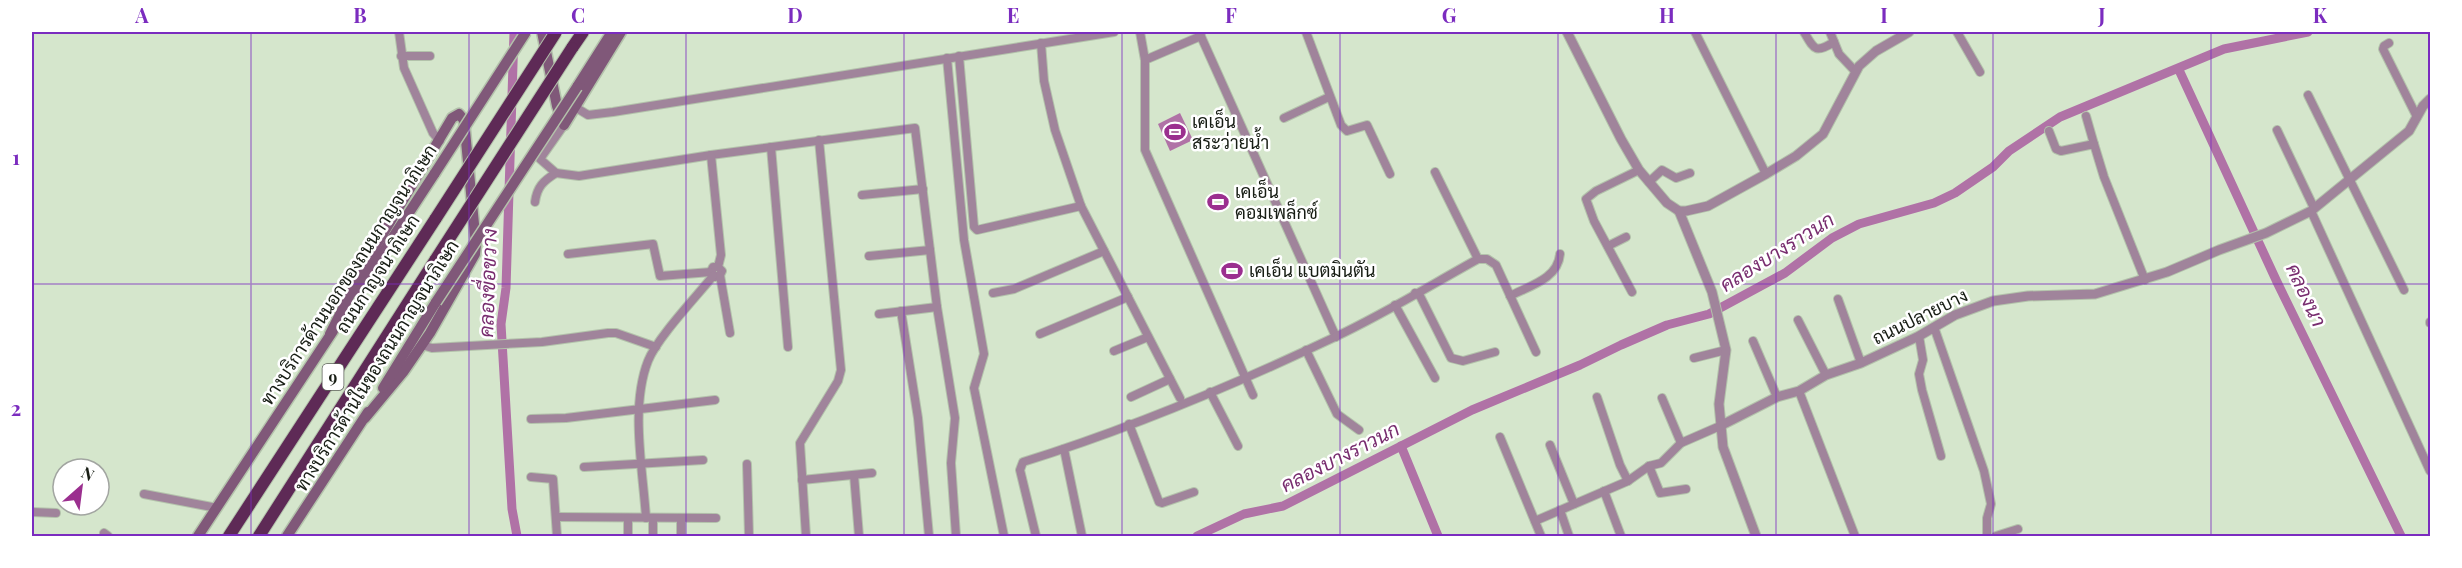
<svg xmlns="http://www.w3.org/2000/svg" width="2462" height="568" font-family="'Playfair Display',Sarabun,serif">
<rect width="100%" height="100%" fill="#d5e6cc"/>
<!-- water -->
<path fill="#b072a6" d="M1180,113L1193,140L1170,151L1158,124Z"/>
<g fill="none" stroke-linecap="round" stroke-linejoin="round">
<!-- canal -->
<g stroke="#b072a6" stroke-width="9">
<path d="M514,32L506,288L501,324L512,509L517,536"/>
<path d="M2179,70L2277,282L2401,536"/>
<path d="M1401,446L1438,536"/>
<path d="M1197,536L1244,514L1283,506L1472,410L1580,365L1621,345L1667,325L1709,314L1785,273L1832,238L1859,224L1934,203L1955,193L1993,167L2009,151L2060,117L2224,49L2308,32"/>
</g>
<defs>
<g id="minor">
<path d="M399,32L404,68L433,133L440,141"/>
<path d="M1140,32L1145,60V150L1253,395"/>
<path d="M1199,32L1336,337"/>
<path d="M1306,32L1341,125L1347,131L1367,125L1390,174"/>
<path d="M1695,32L1766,174"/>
<path d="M1804,32C1814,49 1815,54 1834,42"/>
<path d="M1830,32L1839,54L1855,71"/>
<path d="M1957,32L1980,72"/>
<path d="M1041,43L1044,81L1055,130L1081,206L1180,398"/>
<path d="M2389,43L2384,46L2383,49L2417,117"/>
<path d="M401,56H430"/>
<path d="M959,56L974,227L977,230L1081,206"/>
<path d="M947,58L964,240L984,354L974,388L1004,536"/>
<path d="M1145,60L1201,36"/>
<path d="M2308,95L2404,290"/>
<path d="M575,107L588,115L613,112L1114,32"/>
<path d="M2086,116L2094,144"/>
<path d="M1284,118L1329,97"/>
<path d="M564,125L540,159L556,173L579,176L711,155L915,128L937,307L955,418L951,463L956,536"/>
<path d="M2277,130L2314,208"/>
<path d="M2049,131L2056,149L2061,151L2094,144L2104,177L2145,280"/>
<path d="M771,147L788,347"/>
<path d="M711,155L721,255L718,267L722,271L720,275L715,277L711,271L713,267H718"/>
<path d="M1435,172L1478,259"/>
<path d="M1649,182L1662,170L1676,178L1690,173"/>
<path d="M862,195L923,189"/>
<path d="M535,202C537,187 543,181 556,173"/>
<path d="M2311,211L2430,471"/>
<path d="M1608,246L1626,237"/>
<path d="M568,254L653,244L660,276L711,272"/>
<path d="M869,256L930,250"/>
<path d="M720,275L730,333"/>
<path d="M1632,292L1594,221L1586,199L1596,191L1639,170"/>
<path d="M993,293L1014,289L1104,251"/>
<path d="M1415,293L1420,296L1451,358L1463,361L1495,352"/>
<path d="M1510,296C1529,286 1558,279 1560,254"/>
<path d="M1838,299L1861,363"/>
<path d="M1395,305L1435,378"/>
<path d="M901,311L918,418L929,536"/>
<path d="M879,314L937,307"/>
<path d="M1798,320L1826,375"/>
<path d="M2430,322V323"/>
<path d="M1934,327L1984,471L1991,504L1987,518V536"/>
<path d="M1040,334L1128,297"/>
<path d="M1919,336L1923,360L1919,374L1922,390L1941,456"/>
<path d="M1753,341L1777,397"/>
<path d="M422,345L432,348L542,342L608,333H616L656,347"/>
<path d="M1306,350L1337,414L1359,430"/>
<path d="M1114,351L1148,337"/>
<path d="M1694,358L1726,350"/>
<path d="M1799,391L1855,536"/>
<path d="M1210,392L1238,446"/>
<path d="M1131,397L1170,379"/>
<path d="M1597,397L1620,465L1628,481"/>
<path d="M1662,398L1681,443"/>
<path d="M531,419L566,418L715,400"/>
<path d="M1129,424L1159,502L1162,503L1194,492"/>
<path d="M1500,437L1541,536"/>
<path d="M1550,445L1574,504"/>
<path d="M1064,449L1082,536"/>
<path d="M747,464L749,536"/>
<path d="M1649,466L1660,493L1686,489"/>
<path d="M584,467L703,460"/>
<path d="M854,475L859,536"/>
<path d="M531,477L553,479L557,536"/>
<path d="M802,480L872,473"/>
<path d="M1604,491L1621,536"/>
<path d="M144,494L217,508"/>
<path d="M1560,510L1569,536"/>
<path d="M32,512L56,513"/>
<path d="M556,517L716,518"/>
<path d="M628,518V536"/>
<path d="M646,518C643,470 630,407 648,361C657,338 696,297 713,276"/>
<path d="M653,518V536"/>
<path d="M681,518V536"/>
<path d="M1535,521L1628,481L1649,466L1661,463L1681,443L1720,426"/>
<path d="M104,533L108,536"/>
<path d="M806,536L800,443L838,381L841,370L819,140"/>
<path d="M1036,536L1020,470L1023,462C1129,429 1234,385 1335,337C1384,314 1431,285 1478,259H1487L1496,265L1536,352"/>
<path d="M1996,536L2018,529"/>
</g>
<g id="tertiary">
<path d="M1567,32L1621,139L1639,170L1667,203L1679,211H1686L1708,206L1766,174L1796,156L1823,134L1859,66L1876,51L1909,32"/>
<path d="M1679,211L1712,292L1726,350L1719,404L1723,447L1756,536"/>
<path d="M1720,426L1777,397L1799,391L1826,375L1861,363L1919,336L1955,315L1993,301L2028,296L2095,294L2167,272L2219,250L2266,233L2311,211L2409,131L2423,106L2430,99"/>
</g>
<g id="secondary">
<path d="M542,32L557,106L564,125L621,32"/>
<path d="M577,87L612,32"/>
<path d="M357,292L435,173"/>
<path d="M330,334L368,259L452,118L459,114L464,120L476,245L475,254L430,333L404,371L365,418"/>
<path d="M383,388L436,302"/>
<path d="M198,536L333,331"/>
<path d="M287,536L368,412"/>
</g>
<g id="trunk">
<path d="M572,48L583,32"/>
<path d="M229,536L436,218"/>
<path d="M259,536L436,259"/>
</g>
</defs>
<!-- minor casing -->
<use href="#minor" stroke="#b3c2ab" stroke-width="10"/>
<!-- tertiary casing -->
<use href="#tertiary" stroke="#b3c2ab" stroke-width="11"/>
<!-- secondary casing -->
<use href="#secondary" stroke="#b3c2ab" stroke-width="13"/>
<!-- trunk casing -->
<use href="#trunk" stroke="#b3c2ab" stroke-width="14"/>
<!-- minor -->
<use href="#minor" stroke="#a0849b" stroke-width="8"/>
<!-- tertiary -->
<use href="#tertiary" stroke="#a0849b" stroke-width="9"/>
<!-- secondary -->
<use href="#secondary" stroke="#805879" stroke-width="10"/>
<!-- trunk -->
<use href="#trunk" stroke="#5e2a56" stroke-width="12"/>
<defs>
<g id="secondary-bridge">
<path d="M435,173L526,32"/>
<path d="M436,302L577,87"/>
</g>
<g id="trunk-bridge">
<path d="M436,218L556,32"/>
<path d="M436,259L572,48"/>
</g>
</defs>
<!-- secondary-bridge casing -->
<use href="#secondary-bridge" stroke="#b3c2ab" stroke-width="13" stroke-linecap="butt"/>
<!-- trunk-bridge casing -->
<use href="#trunk-bridge" stroke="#b3c2ab" stroke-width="14" stroke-linecap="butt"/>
<!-- secondary-bridge -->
<use href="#secondary-bridge" stroke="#805879" stroke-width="10"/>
<!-- trunk-bridge -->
<use href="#trunk-bridge" stroke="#5e2a56" stroke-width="12"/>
</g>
<!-- grid -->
<path fill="none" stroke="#7b2cbf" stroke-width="1.5" stroke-opacity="0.55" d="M251,32V536M469,32V536M686,32V536M904,32V536M1122,32V536M1340,32V536M1558,32V536M1776,32V536M1993,32V536M2211,32V536M32,284H2430"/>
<!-- icons -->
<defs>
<symbol id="stadium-bare" viewBox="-9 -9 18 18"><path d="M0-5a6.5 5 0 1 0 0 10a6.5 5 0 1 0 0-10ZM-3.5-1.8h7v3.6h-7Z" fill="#9b2f8f" stroke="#fff" stroke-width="2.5" paint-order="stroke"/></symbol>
</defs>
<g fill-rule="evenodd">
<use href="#stadium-bare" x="1160" y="117" width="30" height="30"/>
<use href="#stadium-bare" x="1203" y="187" width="30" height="30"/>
<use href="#stadium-bare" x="1217" y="256" width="30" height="30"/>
</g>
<g text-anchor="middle" stroke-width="5" stroke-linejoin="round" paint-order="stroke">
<!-- shield labels -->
<rect fill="#fff" stroke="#5d615a" stroke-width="1.5" x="322.5" y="364" width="21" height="26" rx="4.5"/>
<g font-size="16" font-weight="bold" fill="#171d14">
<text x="333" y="383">9</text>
</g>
<!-- poi labels -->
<g font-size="18" fill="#171d14" stroke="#fff" text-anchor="start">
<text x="1192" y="128">เคเอ็น<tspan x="1192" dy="21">สระว่ายน้ำ</tspan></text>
<text x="1235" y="198">เคเอ็น<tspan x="1235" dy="21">คอมเพล็กซ์</tspan></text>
<text x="1249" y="277">เคเอ็น แบตมินตัน</text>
</g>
<!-- street labels -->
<g font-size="18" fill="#171d14" stroke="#fff">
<text transform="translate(378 274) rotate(-57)" y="6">ถนนกาญจนาภิเษก</text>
<text transform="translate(349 275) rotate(-57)" y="6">ทางบริการด้านนอกของถนนกาญจนาภิเษก</text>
<text transform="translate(1920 317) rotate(-26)" y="6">ถนนปลายบาง</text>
<text transform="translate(377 366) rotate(-58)" y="6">ทางบริการด้านในของถนนกาญจนาภิเษก</text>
</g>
<!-- water labels -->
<g font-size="20" font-style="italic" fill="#782d6f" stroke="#fff">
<text transform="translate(1777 252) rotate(-32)" y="7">คลองบางราวนก</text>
<text transform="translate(488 283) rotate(-88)" y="7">คลองขื่อขวาง</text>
<text transform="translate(2306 295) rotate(65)" y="7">คลองนา</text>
<text transform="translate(1340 457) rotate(-27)" y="7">คลองบางราวนก</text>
</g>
</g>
<!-- border -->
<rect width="2462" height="568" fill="none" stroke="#ffffff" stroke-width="66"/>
<!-- north arrow -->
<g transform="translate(81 487) rotate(28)"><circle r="28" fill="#ffffff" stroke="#a2a5a1" stroke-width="1.5"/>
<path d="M0-4.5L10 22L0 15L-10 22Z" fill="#9b2f8f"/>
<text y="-9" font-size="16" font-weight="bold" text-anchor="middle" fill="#171d14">N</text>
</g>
<rect x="33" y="33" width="2396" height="502" fill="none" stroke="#7b2cbf" stroke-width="2"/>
<g font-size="20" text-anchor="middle" font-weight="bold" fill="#7b2cbf">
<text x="142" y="23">A</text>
<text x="360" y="23">B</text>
<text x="578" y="23">C</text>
<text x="795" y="23">D</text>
<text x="1013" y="23">E</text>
<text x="1231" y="23">F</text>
<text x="1449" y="23">G</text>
<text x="1667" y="23">H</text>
<text x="1884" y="23">I</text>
<text x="2102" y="23">J</text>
<text x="2320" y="23">K</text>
<text x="16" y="165">1</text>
<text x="16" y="416">2</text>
</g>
</svg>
